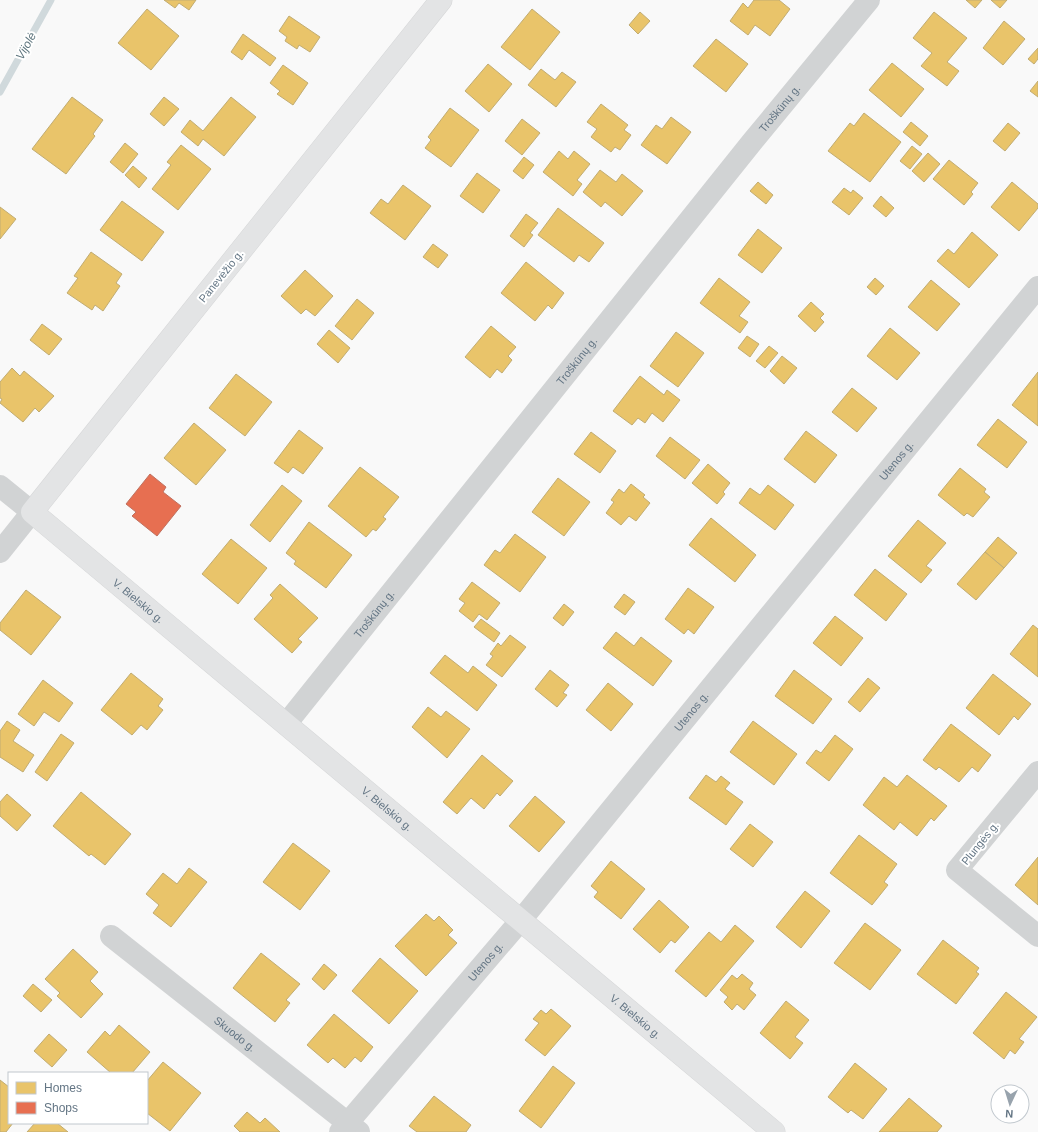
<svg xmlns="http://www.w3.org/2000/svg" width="1038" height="1132" font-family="Arial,sans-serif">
<rect width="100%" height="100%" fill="#f9f9f9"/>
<!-- homes -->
<g fill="#e9c46a" stroke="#c1ac72">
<path d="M164,0H196L189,10L179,3L175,8Z"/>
<path d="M754,0H779L790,9L770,36L755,25L748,35L730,21L743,3L748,8Z"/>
<path d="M966,0H982L975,8Z"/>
<path d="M991,0H1007L1000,8Z"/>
<path d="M147,9L179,36L151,70L118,43Z"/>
<path d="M532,9L560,32L530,70L501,47Z"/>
<path d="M640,12L650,21L638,34L629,25Z"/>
<path d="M934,12L967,38L947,62L959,71L947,86L921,66L932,53L913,38Z"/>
<path d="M289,16L320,37L310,52L299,45L297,49L285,41L287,37L279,31Z"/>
<path d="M1004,21L1025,39L1003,65L983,48Z"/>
<path d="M243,34L276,58L270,66L249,50L242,60L231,52Z"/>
<path d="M716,39L748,64L726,92L693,66Z"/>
<path d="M1038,48V59L1034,64L1028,59Z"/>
<path d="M892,63L924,89L901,117L869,90Z"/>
<path d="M488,64L512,84L489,112L465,91Z"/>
<path d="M283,65L308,83L293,105L277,94L280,91L270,83Z"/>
<path d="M541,69L555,80L562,72L576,82L556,107L528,85Z"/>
<path d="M1038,81V97L1030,91Z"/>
<path d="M72,97L103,120L93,134L95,136L66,174L32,149Z"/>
<path d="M164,97L179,109L164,126L150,114Z"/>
<path d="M231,97L256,117L224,156L203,139L198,146L181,132L190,120L203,131Z"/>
<path d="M601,104L628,125L624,130L631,135L620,150L615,147L611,152L591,137L597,129L587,122Z"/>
<path d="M450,108L479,130L451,167L425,148L431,140L428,137Z"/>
<path d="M864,113L901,142L870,182L828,151L850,123L854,126Z"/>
<path d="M671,117L691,132L667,164L641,145L656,125L662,129Z"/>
<path d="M522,119L540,133L522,155L505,141Z"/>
<path d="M911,122L928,136L920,146L903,132Z"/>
<path d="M1008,123L1020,133L1005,151L993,141Z"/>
<path d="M125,143L138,154L123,173L110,162Z"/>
<path d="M181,145L211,169L178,210L152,189L171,165L167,162Z"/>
<path d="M912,146L922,154L910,169L900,161Z"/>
<path d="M559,151L568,159L574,151L590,164L577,180L582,184L573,196L543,172Z"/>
<path d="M928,153L940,164L924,182L912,171Z"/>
<path d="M524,157L534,165L523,179L513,171Z"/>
<path d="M949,160L978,183L971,192L973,194L964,205L933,179Z"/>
<path d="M133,166L147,178L139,188L125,175Z"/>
<path d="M600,170L616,182L622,174L643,191L622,216L605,202L601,207L583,192Z"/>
<path d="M477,173L500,190L483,213L460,196Z"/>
<path d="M758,182L773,195L766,204L750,191Z"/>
<path d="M1012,182L1038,204V208L1019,231L991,207Z"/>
<path d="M403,185L431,206L405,240L370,213L381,199L388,204Z"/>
<path d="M844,188L851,193L853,190L863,198L849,215L832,202Z"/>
<path d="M881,196L894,208L886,217L873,206Z"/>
<path d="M122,201L164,232L142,261L100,230Z"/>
<path d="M0,207L16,219L0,239Z"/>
<path d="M558,208L604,243L589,262L579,255L574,262L538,235Z"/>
<path d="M526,214L538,223L530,233L533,235L524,247L510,236Z"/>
<path d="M758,229L782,248L762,273L738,255Z"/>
<path d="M972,232L998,255L969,288L937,261L948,249L954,254Z"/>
<path d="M433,244L448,255L438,268L423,257Z"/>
<path d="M91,252L122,274L116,283L120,286L103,311L95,305L92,310L67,293L78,278L74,276Z"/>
<path d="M526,262L564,293L552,309L548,305L535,321L501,293Z"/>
<path d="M305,270L333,296L315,316L306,309L301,314L281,296Z"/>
<path d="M719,278L750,302L739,316L748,322L740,333L700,303Z"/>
<path d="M875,278L884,286L876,295L867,287Z"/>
<path d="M931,280L960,304L937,331L908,307Z"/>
<path d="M357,299L374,313L352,340L335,326Z"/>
<path d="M811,302L824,314L820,318L824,322L815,332L798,316Z"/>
<path d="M42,324L62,339L49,355L30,340Z"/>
<path d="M491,326L516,347L508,356L512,360L502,373L497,369L490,378L465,357Z"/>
<path d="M890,328L920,353L897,380L867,356Z"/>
<path d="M329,330L350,348L338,363L317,344Z"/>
<path d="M676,332L704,353L678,387L650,366Z"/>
<path d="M747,336L759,344L750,357L738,348Z"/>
<path d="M769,346L778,353L765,368L756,361Z"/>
<path d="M782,356L797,368L784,384L770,371Z"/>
<path d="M12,368L20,376L24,371L54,396L39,412L35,408L23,422L0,403L2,399L0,398V382Z"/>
<path d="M1038,372V426L1012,405Z"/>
<path d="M236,374L272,402L245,436L209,408Z"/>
<path d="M640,376L664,395L667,390L680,400L663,422L652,413L645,423L638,418L632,425L613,411Z"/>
<path d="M852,388L877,408L857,432L832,412Z"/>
<path d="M998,419L1027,442L1007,468L977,445Z"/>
<path d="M194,423L226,450L196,485L164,458Z"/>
<path d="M299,430L323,448L303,474L293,467L288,473L274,463Z"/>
<path d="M806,431L837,455L815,483L784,459Z"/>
<path d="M591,432L616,451L600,473L574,454Z"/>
<path d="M670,437L700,460L685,479L656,456Z"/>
<path d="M708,464L730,483L723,492L725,494L717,504L692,483Z"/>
<path d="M360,467L399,497L383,517L386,519L376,531L373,529L366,537L328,506Z"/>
<path d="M960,468L986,489L984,492L990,497L973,517L967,513L964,516L938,495Z"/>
<path d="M558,478L590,502L564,536L532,512Z"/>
<path d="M631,484L645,495L643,497L650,503L636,521L629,516L621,525L606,513L614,502L611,500L619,489L624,493Z"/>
<path d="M282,485L302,501L270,542L250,525Z"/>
<path d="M768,485L794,505L775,530L739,503L750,488L760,495Z"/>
<path d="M711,518L756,555L735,582L689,545Z"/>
<path d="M918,520L946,543L926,566L932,570L921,583L888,556Z"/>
<path d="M309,522L352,555L326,588L294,564L296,561L286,553Z"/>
<path d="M515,534L546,557L520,592L484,565L495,550L500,553Z"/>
<path d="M998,537L1017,553L1004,568L985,552Z"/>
<path d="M231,539L267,568L238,604L202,574Z"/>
<path d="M985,552L1004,568L976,600L957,584Z"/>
<path d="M875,569L907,594L886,621L854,595Z"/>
<path d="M472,582L500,603L487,620L479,614L473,622L459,611L465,603L459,599Z"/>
<path d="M280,584L318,618L298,639L302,642L292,653L254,619L273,598L270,595Z"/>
<path d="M688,588L714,607L694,634L688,629L684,634L665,619Z"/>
<path d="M26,590L61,617L31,655L0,630V623Z"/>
<path d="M624,594L635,602L625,615L614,607Z"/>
<path d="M564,604L574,612L563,626L553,618Z"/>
<path d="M835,616L863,638L841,666L813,643Z"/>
<path d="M481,619L500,633L494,642L474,627Z"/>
<path d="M1033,625L1038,629V677L1010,654Z"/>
<path d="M616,632L634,646L641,637L672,661L653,686L603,648Z"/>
<path d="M510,635L526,647L502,677L486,665L493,656L490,654L498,643L501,646Z"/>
<path d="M445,655L468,673L473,666L497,685L477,711L430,673Z"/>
<path d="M550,670L569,685L563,693L567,695L557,707L535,689Z"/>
<path d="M794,670L832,699L813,724L775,696Z"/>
<path d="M131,673L163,699L158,706L163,710L147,730L141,725L132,735L101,710Z"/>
<path d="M993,674L1031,704L1018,720L1014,716L999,735L966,708Z"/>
<path d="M868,678L880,688L860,712L848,702Z"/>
<path d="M43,680L73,703L59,722L44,712L34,726L18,714Z"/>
<path d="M608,683L633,704L611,731L586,710Z"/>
<path d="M428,707L441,717L446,711L470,729L447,758L412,727Z"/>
<path d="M7,721L20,730L13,741L34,755L23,772L0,757V731Z"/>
<path d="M753,721L797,754L774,785L730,752Z"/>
<path d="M951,724L991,755L978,772L972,767L959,782L939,767L936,770L923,760Z"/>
<path d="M61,734L74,743L47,781L35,772Z"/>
<path d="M835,735L853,749L829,781L806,763L816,750L821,753Z"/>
<path d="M482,755L513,781L500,796L497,793L484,809L471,798L457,814L443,802Z"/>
<path d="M706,775L716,782L721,776L730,783L725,789L743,802L726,825L689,798Z"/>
<path d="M907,775L947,806L934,821L931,818L917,836L900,822L894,830L863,805L884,777L897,787Z"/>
<path d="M81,792L131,834L105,865L91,854L89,856L53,826Z"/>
<path d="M7,794L31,815L17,831L0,816V802Z"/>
<path d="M535,796L565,822L539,852L509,826Z"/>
<path d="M750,824L773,842L753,867L730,849Z"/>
<path d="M859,835L897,864L884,882L888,885L872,905L830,873Z"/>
<path d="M293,843L330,871L300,910L263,882Z"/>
<path d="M1038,857V905L1015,885Z"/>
<path d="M611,861L645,889L621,919L594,897L598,892L591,886Z"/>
<path d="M189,868L207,882L171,927L153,913L159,905L146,894L163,873L177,884Z"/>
<path d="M805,891L830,911L801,948L776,927Z"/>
<path d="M659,900L689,927L675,943L671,940L660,953L633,929Z"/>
<path d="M426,914L434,921L439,916L453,930L448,935L457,943L426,976L395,946Z"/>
<path d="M865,923L901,950L870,990L834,963Z"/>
<path d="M735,925L754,941L706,997L675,971L709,932L721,942Z"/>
<path d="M943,940L979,968L976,972L979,974L956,1004L917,974Z"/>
<path d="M73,949L98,972L90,981L103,994L81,1018L57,996L60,993L45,979Z"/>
<path d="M261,953L300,984L286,1000L290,1003L275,1022L233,988Z"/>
<path d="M380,958L418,991L389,1024L352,991Z"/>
<path d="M324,964L337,975L324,990L312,979Z"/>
<path d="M742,974L753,983L749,989L756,995L744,1010L737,1004L732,1010L724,1002L728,997L720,990L732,975L737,979Z"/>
<path d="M33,984L52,1000L41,1012L23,996Z"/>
<path d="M1006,992L1037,1017L1019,1039L1024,1042L1015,1054L1010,1050L1004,1059L973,1033Z"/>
<path d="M786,1001L809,1020L795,1037L803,1043L790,1059L760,1033Z"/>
<path d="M551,1009L571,1026L545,1056L525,1040L539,1023L533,1019L541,1010L546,1014Z"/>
<path d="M334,1014L373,1047L361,1062L355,1057L345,1068L333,1058L328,1063L307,1045Z"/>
<path d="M119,1025L150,1052L132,1073H111L87,1052L105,1031L110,1036Z"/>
<path d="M49,1034L67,1050L52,1067L34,1051Z"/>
<path d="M163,1062L201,1093L170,1131L147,1113V1081Z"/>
<path d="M855,1063L887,1089L863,1119L851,1110L848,1113L828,1097Z"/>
<path d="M553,1066L575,1083L541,1128L519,1111Z"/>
<path d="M0,1080L9,1087V1123H13L6,1132H0Z"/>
<path d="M434,1096L471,1125L466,1132H417L409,1126Z"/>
<path d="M909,1098L942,1126L937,1132H879Z"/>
<path d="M247,1112L260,1123L265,1118L280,1132H240L234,1126Z"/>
<path d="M35,1123H57L68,1132H27Z"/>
</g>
<!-- shops -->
<path fill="#e76f51" stroke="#bf7160" d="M150,474L166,487L163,492L181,506L157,536L132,516L136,512L126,504Z"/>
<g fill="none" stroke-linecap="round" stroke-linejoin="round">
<!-- stream -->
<path stroke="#d0d9dc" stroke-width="7" d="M0,92L51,0"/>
<defs>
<g id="secondary">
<path id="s4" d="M441,0L32,512L774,1132"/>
</g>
</defs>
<!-- secondary casing -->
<use href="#secondary" stroke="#d6d7d8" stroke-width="23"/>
<!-- street -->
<g stroke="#d1d3d4" stroke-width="22">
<path d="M0,486L32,512L0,552"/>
<path id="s1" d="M286,724L752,142L869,0"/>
<path d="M1038,772L957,870L1038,936"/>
<path id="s2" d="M111,936L359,1132"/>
<path id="s3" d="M340,1132L521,920L1038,287"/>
</g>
<!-- secondary -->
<use href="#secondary" stroke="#e3e4e5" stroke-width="22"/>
</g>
<g text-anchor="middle" stroke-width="4" stroke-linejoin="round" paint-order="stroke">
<!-- street labels -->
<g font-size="11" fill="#637584" stroke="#fff">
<text dy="4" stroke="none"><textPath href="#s1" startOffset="789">Troškūnų g.</textPath></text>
<text transform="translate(221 276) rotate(-51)" y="4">Panevėžio g.</text>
<text dy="4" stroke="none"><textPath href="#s1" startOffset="465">Troškūnų g.</textPath></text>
<text dy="4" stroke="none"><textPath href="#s3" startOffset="872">Utenos g.</textPath></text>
<text dy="4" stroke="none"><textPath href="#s4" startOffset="794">V. Bielskio g.</textPath></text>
<text dy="4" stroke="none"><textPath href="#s1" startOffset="141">Troškūnų g.</textPath></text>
<text dy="4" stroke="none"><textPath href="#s3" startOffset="548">Utenos g.</textPath></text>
<text dy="4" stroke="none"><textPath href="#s4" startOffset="1118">V. Bielskio g.</textPath></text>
<text transform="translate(980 843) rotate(-51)" y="4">Plungės g.</text>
<text dy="4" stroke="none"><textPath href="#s3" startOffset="224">Utenos g.</textPath></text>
<text dy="4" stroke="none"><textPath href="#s4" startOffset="1442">V. Bielskio g.</textPath></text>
<text dy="4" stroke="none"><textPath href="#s2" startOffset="158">Skuodo g.</textPath></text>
</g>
<!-- water labels -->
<g font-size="12" font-style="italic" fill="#5e757e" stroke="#fff">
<text transform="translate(26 46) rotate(-61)" y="4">Vijolė</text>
</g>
</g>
<!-- legend -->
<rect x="8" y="1072" width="140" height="52" fill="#ffffff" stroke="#c1c8ce"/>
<rect x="16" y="1082" width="20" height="12" fill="#e9c46a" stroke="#c1c8ce"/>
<text x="44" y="1092" font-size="12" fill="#637584">Homes</text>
<rect x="16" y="1102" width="20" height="12" fill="#e76f51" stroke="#c1c8ce"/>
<text x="44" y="1112" font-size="12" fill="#637584">Shops</text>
<!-- north arrow -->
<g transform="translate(1010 1104) rotate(184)"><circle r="19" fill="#ffffff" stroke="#c1c8ce"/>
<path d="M0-3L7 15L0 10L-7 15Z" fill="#98a3ad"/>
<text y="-6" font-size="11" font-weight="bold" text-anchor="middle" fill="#637584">N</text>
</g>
</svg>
